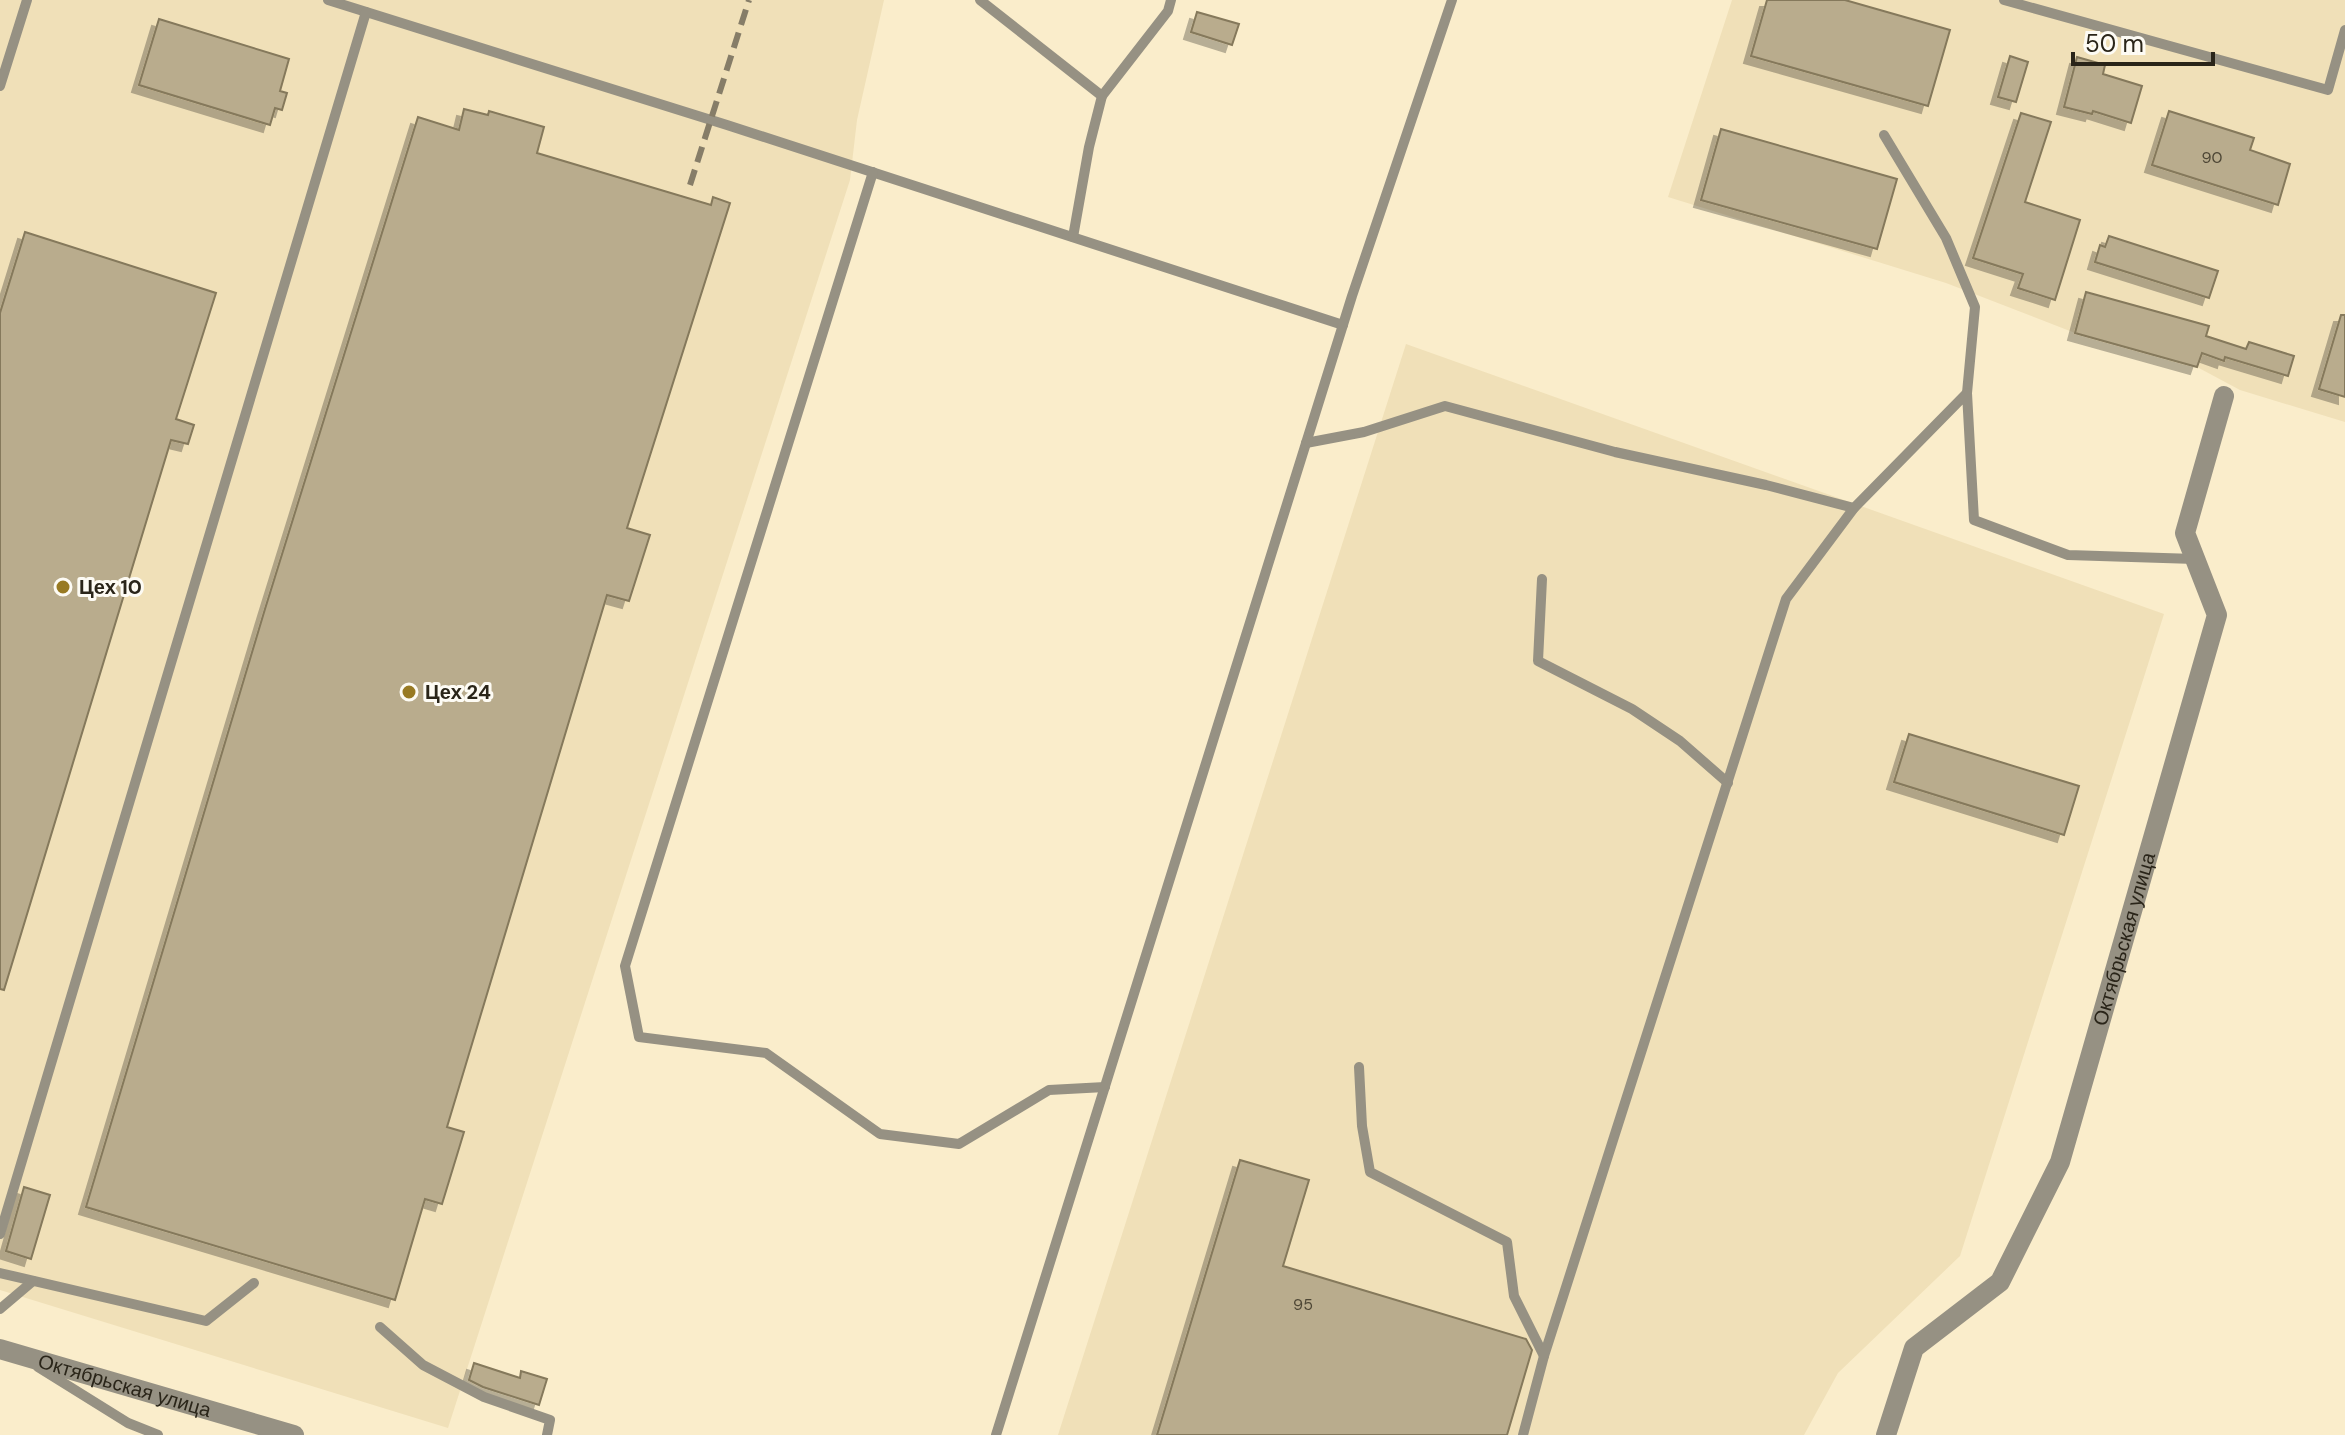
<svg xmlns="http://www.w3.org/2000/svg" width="2345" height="1435" font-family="'DM Sans',sans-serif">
<defs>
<filter id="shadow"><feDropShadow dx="-7" dy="7" stdDeviation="0" flood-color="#0004"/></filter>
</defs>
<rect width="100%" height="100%" fill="#faedcb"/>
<!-- built -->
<g fill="#f0e0b8">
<path d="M0,0H884L857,120L850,180L448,1428L0,1290Z"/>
<path d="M1732,0H2345V422L2240,390L2197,367L2075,333L1946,283L1668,197Z"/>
<path d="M1406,344L2164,614L1960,1256L1838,1373L1804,1435H1058Z"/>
</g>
<!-- building -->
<g fill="#b9ac8d" stroke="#85795b" stroke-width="2" filter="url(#shadow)">
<path d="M1767,0H1845L1950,30L1928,106L1751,56Z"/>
<path d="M1197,12L1239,24L1232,45L1191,32Z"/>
<path d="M159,19L289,59L280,91L287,93L282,110L275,108L270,125L139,85Z"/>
<path d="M2010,56L2028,62L2016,102L1998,97Z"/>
<path d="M2077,57L2105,65L2103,74L2142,86L2131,123L2093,111L2092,114L2064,107Z"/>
<path d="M464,109L488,115L489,111L544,127L537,153L711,205L713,197L730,203L627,528L650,535L629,601L607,595L447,1127L464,1132L457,1155L442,1204L425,1199L395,1300L86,1207L265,609L418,117L459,130Z"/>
<path d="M2169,111L2254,138L2250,150L2290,164L2278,205L2152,165Z"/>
<path d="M2021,113L2051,122L2025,202L2080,220L2055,300L2018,288L2023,274L1973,258Z"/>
<path d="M1721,129L1897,179L1877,249L1701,200Z"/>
<path d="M25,232L216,293L176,419L194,425L188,444L171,440L4,990L0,989V313Z"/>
<path d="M2109,236L2218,271L2209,298L2095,262L2100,245L2105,247Z"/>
<path d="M2086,292L2209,326L2206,336L2246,349L2249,342L2294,356L2288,376L2225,357L2224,361L2202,353L2197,367L2075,333Z"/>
<path d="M2341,315H2345V397L2319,389Z"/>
<path d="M1909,734L2079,786L2064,835L1894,782Z"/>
<path d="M1240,1160L1309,1180L1283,1266L1526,1339L1532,1350L1507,1435H1157Z"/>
<path d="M24,1187L50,1195L31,1259L6,1251Z"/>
<path d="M474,1363L520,1378L521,1371L547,1379L539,1405L483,1387L469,1380Z"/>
</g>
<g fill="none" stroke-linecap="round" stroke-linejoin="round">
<!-- lane -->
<g stroke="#969183" stroke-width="10">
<path d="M328,0L727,125L1343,325"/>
<path d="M980,0L1102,96L1089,147L1073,237"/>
<path d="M2004,0L2328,90L2345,30"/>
<path d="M0,86L27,0"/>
<path d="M1102,96L1168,11L1171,0"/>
<path d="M1884,135L1946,238L1975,307L1967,393"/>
<path d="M873,172L625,966L639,1037L766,1053L880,1134L959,1144L1049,1090L1105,1087"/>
<path d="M1306,443L1364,432L1445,406L1615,452L1766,485L1854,508"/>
<path d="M1542,579L1538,661L1632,709L1680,741L1728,783"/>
<path d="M1359,1067L1362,1126L1370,1172L1507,1242L1514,1296L1544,1356"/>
<path d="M0,1234L366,12"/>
<path d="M0,1273L206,1321L254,1283"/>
<path d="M0,1309L33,1281"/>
<path d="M380,1327L423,1365L484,1397L550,1420L547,1435"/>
<path d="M38,1367L128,1423L158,1435"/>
<path d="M996,1435L1352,296L1452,0"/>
<path d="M1523,1435L1544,1356L1786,599L1854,508L1967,393L1974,520L2068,555L2195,559"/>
</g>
<!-- street -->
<g stroke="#969183" stroke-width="20">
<path id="s1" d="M0,1349L294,1435"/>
<path id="s2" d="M1886,1435L1914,1348L2000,1282L2060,1162L2217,615L2185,533L2224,396"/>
</g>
<!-- rail -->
<path stroke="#867d68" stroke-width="6" stroke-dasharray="16 8" stroke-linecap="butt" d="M690,185L749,0"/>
</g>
<!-- markers -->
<g fill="#987a23" stroke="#fdfbf4" stroke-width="3">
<circle cx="63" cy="587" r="8"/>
<circle cx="409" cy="692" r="8"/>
</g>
<g text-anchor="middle" stroke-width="6" stroke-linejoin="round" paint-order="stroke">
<!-- number labels -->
<g font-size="16" fill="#4e4736">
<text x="2212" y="163">90</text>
<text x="1303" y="1310">95</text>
</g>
<!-- poi labels -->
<g font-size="20" font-weight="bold" fill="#2a2519" stroke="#fdfbf4" text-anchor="start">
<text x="79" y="594">Цех 10</text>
<text x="425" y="699">Цех 24</text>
</g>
<!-- street labels -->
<g font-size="20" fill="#2a2519" stroke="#fdfbf4">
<text dy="7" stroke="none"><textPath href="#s2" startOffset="566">Октябрьская улица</textPath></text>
<text dy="7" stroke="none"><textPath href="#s1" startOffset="130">Октябрьская улица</textPath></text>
</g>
</g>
<!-- scale -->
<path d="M2073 52v12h140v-12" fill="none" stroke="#2a2519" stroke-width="4"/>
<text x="2085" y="52" font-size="24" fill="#2a2519" stroke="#fdfbf4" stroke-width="6" paint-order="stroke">50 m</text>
</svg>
